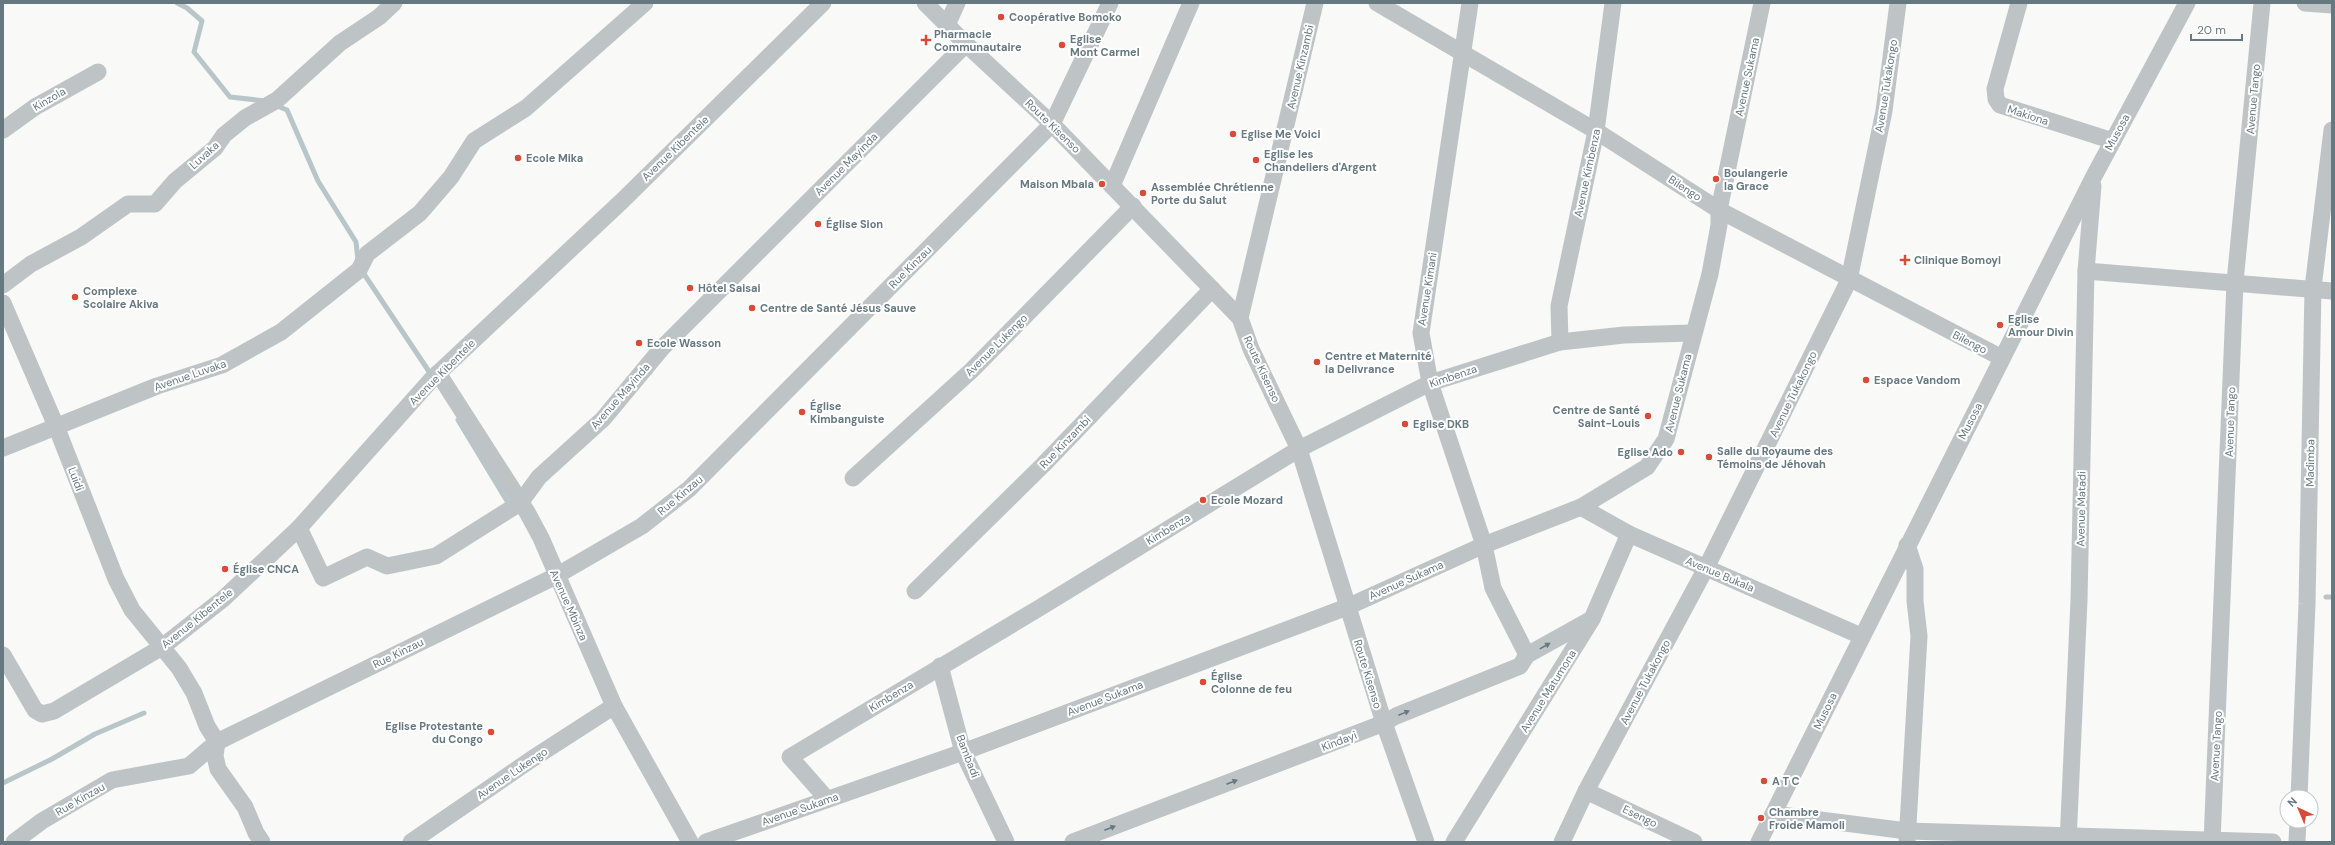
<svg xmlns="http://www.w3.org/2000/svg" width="2335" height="845" font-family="'DM Sans',sans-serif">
<rect width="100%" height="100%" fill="#f9f9f7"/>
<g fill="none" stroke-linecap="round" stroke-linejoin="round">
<!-- stream -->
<g stroke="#b9c6c9" stroke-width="5">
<path d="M177,3L187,8L202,21L194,52L230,97L266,101"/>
<path d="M275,105L287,110L318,181L356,242L358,260"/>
<path d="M362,271L432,376"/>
<path d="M458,420L510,506"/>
<path d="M2326,597H2332"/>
<path d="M3,783L52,759L95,734L144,713"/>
</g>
<!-- minor -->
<g stroke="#bec4c6" stroke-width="17">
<path d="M925,3L966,44L1052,124L1240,318L1251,349L1299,449L1384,723L1426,842"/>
<path d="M1377,3L1596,131L1719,210L2002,358"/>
<path d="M1470,3L1421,333L1430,383L1484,545L1493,588L1527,655"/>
<path d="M2019,3L1995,89L1996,99L2000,105L2113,141"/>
<path d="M2305,3L2332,5"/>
<path d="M947,25L957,3"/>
<path d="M3,130L35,107L98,72"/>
<path d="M1112,186L1191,3"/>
<path d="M2086,271L2332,291"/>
<path d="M3,285L31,264L81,237L128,204H155L175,181L215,148L224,135L245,118L277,100L340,43L379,17L394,3"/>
<path d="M3,303L56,426L116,579L132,610L179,668L194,693L207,726L217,742L215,756L218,769L245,807L256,833L262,842"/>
<path d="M1240,318L1315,3"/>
<path d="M1560,342L1559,306L1596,131L1613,3"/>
<path d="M438,373L527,512L541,538L614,706L690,842"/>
<path d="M3,448L157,386L222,365L281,332L359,270L367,254L420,213L451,177L474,141L526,108L645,3"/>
<path d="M853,478L972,370L1133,206"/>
<path d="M1581,507L1629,534L1861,636"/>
<path d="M299,528L323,578L367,557L387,566L436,556L520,503L539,477L603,419L662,348L966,44"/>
<path d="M915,591L1043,465L1212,289"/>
<path d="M3,655L35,710L42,714L54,711L162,647L223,599L299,528L432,379L622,201L823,3"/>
<path d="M940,666L963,752L1006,842"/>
<path d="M1586,791L1694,842"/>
<path d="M2299,797L2307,604L2313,288L2332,130"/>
<path d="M827,799L790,757L1036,610L1299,449L1430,383L1560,342L1624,335L1693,333"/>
<path d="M1774,814L1907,831L2273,842"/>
<path d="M14,842L42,821L112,780L189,766L217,742L556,576L642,526L689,489L1052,124L1110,3"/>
<path d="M411,842L532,759L614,706"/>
<path d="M706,842L963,752L1347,607L1484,545L1581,507L1647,467L1666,439L1710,274L1719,225V210L1762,3"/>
<path d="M1073,842L1384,723L1396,716L1520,666L1527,655L1592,619"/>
<path d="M1454,842L1592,619L1629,534"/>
<path d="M1562,842L1586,791L1706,568L1849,280L1884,111L1898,3"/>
<path d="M1759,842L2094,176L2187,3"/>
<path d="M1907,842L1919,636L1915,601V569L1907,545"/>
<path d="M2068,842L2079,600L2086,271L2093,186"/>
<path d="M2212,842L2235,282L2262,3"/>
<path d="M2297,842L2298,821"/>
</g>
</g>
<!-- one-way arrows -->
<defs><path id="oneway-solid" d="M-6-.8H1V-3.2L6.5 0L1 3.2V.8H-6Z"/></defs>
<g fill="#667880">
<use href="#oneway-solid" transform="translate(1545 646) rotate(-29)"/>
<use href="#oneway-solid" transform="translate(1404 713) rotate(-22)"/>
<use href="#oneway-solid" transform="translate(1232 782) rotate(-21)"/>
<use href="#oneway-solid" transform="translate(1110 828) rotate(-21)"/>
</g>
<!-- markers -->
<g fill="#d84b38" stroke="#fff" stroke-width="1.5">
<circle cx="1001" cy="17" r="4"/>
<path d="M924 34h4v4h4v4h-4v4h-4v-4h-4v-4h4z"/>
<circle cx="1062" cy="45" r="4"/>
<circle cx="1233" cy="134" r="4"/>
<circle cx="518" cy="158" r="4"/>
<circle cx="1256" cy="160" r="4"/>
<circle cx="1716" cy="179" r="4"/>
<circle cx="1102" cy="184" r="4"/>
<circle cx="1143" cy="193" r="4"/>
<circle cx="818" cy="224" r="4"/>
<path d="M1903 254h4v4h4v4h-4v4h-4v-4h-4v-4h4z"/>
<circle cx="690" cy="288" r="4"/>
<circle cx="75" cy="297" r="4"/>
<circle cx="752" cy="308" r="4"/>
<circle cx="2000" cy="325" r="4"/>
<circle cx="639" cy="343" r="4"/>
<circle cx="1317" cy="362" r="4"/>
<circle cx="1866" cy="380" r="4"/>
<circle cx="802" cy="412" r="4"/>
<circle cx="1648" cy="416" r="4"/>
<circle cx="1405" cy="424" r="4"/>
<circle cx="1681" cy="452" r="4"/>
<circle cx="1709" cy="457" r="4"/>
<circle cx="1203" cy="500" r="4"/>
<circle cx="225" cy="569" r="4"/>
<circle cx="1203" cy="682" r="4"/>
<circle cx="491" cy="732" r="4"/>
<circle cx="1764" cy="781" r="4"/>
<circle cx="1761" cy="818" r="4"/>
</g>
<g text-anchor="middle" stroke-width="4" stroke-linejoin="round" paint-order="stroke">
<!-- poi labels -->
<g font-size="11" font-weight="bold" fill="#667880" stroke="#fff" text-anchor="start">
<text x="1009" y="21">Coopérative Bomoko</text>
<text x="934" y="38">Pharmacie<tspan x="934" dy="13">Communautaire</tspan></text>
<text x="1070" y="43">Eglise<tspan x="1070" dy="13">Mont Carmel</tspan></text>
<text x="1241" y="138">Eglise Me Voici</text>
<text x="1264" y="158">Eglise les<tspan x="1264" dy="13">Chandeliers d'Argent</tspan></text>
<text x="526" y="162">Ecole Mika</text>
<text x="1724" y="177">Boulangerie<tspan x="1724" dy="13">la Grace</tspan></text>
<text x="1094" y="188" text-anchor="end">Maison Mbala</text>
<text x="1151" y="191">Assemblée Chrétienne<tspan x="1151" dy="13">Porte du Salut</tspan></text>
<text x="826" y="228">Église Sion</text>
<text x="1914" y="264">Clinique Bomoyi</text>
<text x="698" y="292">Hôtel Saisai</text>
<text x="83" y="295">Complexe<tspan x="83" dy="13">Scolaire Akiva</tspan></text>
<text x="760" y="312">Centre de Santé Jésus Sauve</text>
<text x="2008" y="323">Eglise<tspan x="2008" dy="13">Amour Divin</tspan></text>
<text x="647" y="347">Ecole Wasson</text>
<text x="1325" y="360">Centre et Maternité<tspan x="1325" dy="13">la Delivrance</tspan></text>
<text x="1874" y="384">Espace Vandom</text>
<text x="810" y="410">Église<tspan x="810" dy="13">Kimbanguiste</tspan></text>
<text x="1640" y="414" text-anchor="end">Centre de Santé<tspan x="1640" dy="13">Saint-Louis</tspan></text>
<text x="1413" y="428">Eglise DKB</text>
<text x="1717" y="455">Salle du Royaume des<tspan x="1717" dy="13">Témoins de Jéhovah</tspan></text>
<text x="1673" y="456" text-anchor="end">Eglise Ado</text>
<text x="1211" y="504">Ecole Mozard</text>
<text x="233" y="573">Église CNCA</text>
<text x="1211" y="680">Église<tspan x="1211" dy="13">Colonne de feu</tspan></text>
<text x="483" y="730" text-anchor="end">Eglise Protestante<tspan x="483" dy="13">du Congo</tspan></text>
<text x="1772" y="785">A T C</text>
<text x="1769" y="816">Chambre<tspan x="1769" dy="13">Froide Mamoli</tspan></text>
</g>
<!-- street labels -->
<g font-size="11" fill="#667880" stroke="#fff">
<text transform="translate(1300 67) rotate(-77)" y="4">Avenue Kinzambi</text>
<text transform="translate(1747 77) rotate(-78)" y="4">Avenue Sukama</text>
<text transform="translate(1886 86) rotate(-81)" y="4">Avenue Tukakongo</text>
<text transform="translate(49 99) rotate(-30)" y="4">Kinzola</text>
<text transform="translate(2253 99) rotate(-85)" y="4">Avenue Tango</text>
<text transform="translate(2028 115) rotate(18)" y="4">Makiona</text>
<text transform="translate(1053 126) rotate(44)" y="4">Route Kisenso</text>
<text transform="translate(2117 132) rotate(-62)" y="4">Musosa</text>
<text transform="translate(675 148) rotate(-44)" y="4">Avenue Kibentele</text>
<text transform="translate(204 155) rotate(-42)" y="4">Luvaka</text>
<text transform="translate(846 164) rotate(-45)" y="4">Avenue Mayinda</text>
<text transform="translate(1587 173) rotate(-78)" y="4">Avenue Kimbenza</text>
<text transform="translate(1685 188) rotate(33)" y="4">Bilengo</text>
<text transform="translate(910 267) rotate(-45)" y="4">Rue Kinzau</text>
<text transform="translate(1427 289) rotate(-81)" y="4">Avenue Kimani</text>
<text transform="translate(1970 342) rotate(27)" y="4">Bilengo</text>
<text transform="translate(996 345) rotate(-45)" y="4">Avenue Lukengo</text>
<text transform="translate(1262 369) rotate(65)" y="4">Route Kisenso</text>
<text transform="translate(442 372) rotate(-45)" y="4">Avenue Kibentele</text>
<text transform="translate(190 375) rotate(-19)" y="4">Avenue Luvaka</text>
<text transform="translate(1453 376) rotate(-19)" y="4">Kimbenza</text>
<text transform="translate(1678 393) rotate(-76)" y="4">Avenue Sukama</text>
<text transform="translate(1793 394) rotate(-64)" y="4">Avenue Tukakongo</text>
<text transform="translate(620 396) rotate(-49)" y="4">Avenue Mayinda</text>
<text transform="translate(1970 421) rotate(-63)" y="4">Musosa</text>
<text transform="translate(2230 422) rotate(-88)" y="4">Avenue Tango</text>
<text transform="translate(1065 442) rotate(-46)" y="4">Rue Kinzambi</text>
<text transform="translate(2310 463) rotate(-89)" y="4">Madimba</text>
<text transform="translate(76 479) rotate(69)" y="4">Luidi</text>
<text transform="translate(680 495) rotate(-40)" y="4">Rue Kinzau</text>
<text transform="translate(2081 509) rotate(-89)" y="4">Avenue Matadi</text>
<text transform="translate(1168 529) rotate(-31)" y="4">Kimbenza</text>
<text transform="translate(1720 574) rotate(23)" y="4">Avenue Bukala</text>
<text transform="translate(1406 580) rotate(-24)" y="4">Avenue Sukama</text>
<text transform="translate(569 605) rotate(66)" y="4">Avenue Mbinza</text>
<text transform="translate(197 618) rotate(-39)" y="4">Avenue Kibentele</text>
<text transform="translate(398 653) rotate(-26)" y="4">Rue Kinzau</text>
<text transform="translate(1368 674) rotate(73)" y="4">Route Kisenso</text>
<text transform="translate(1645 682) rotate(-62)" y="4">Avenue Tukakongo</text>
<text transform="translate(1548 691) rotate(-58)" y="4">Avenue Matumona</text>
<text transform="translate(891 696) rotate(-31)" y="4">Kimbenza</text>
<text transform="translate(1105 698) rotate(-21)" y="4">Avenue Sukama</text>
<text transform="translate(1825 711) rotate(-64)" y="4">Musosa</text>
<text transform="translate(1339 741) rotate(-21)" y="4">Kindayi</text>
<text transform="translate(2216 746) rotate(-87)" y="4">Avenue Tango</text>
<text transform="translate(968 756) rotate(69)" y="4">Bambadi</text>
<text transform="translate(512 773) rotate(-34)" y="4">Avenue Lukengo</text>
<text transform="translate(80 799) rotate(-30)" y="4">Rue Kinzau</text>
<text transform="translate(800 809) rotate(-19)" y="4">Avenue Sukama</text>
<text transform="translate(1640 816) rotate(25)" y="4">Esengo</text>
</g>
</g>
<!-- border -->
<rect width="2335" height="845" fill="none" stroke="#667880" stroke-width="8"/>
<!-- north arrow -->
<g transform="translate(2299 809) rotate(316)"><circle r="19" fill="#ffffff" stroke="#c2c9cc"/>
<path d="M0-3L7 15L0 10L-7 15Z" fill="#d84b38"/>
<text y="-6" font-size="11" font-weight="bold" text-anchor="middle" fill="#667880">N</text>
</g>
<!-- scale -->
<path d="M2191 34v6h51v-6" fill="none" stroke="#667880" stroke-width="2"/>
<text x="2197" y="34" font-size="12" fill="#667880" stroke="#ffffff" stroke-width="3" paint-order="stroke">20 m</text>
</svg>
